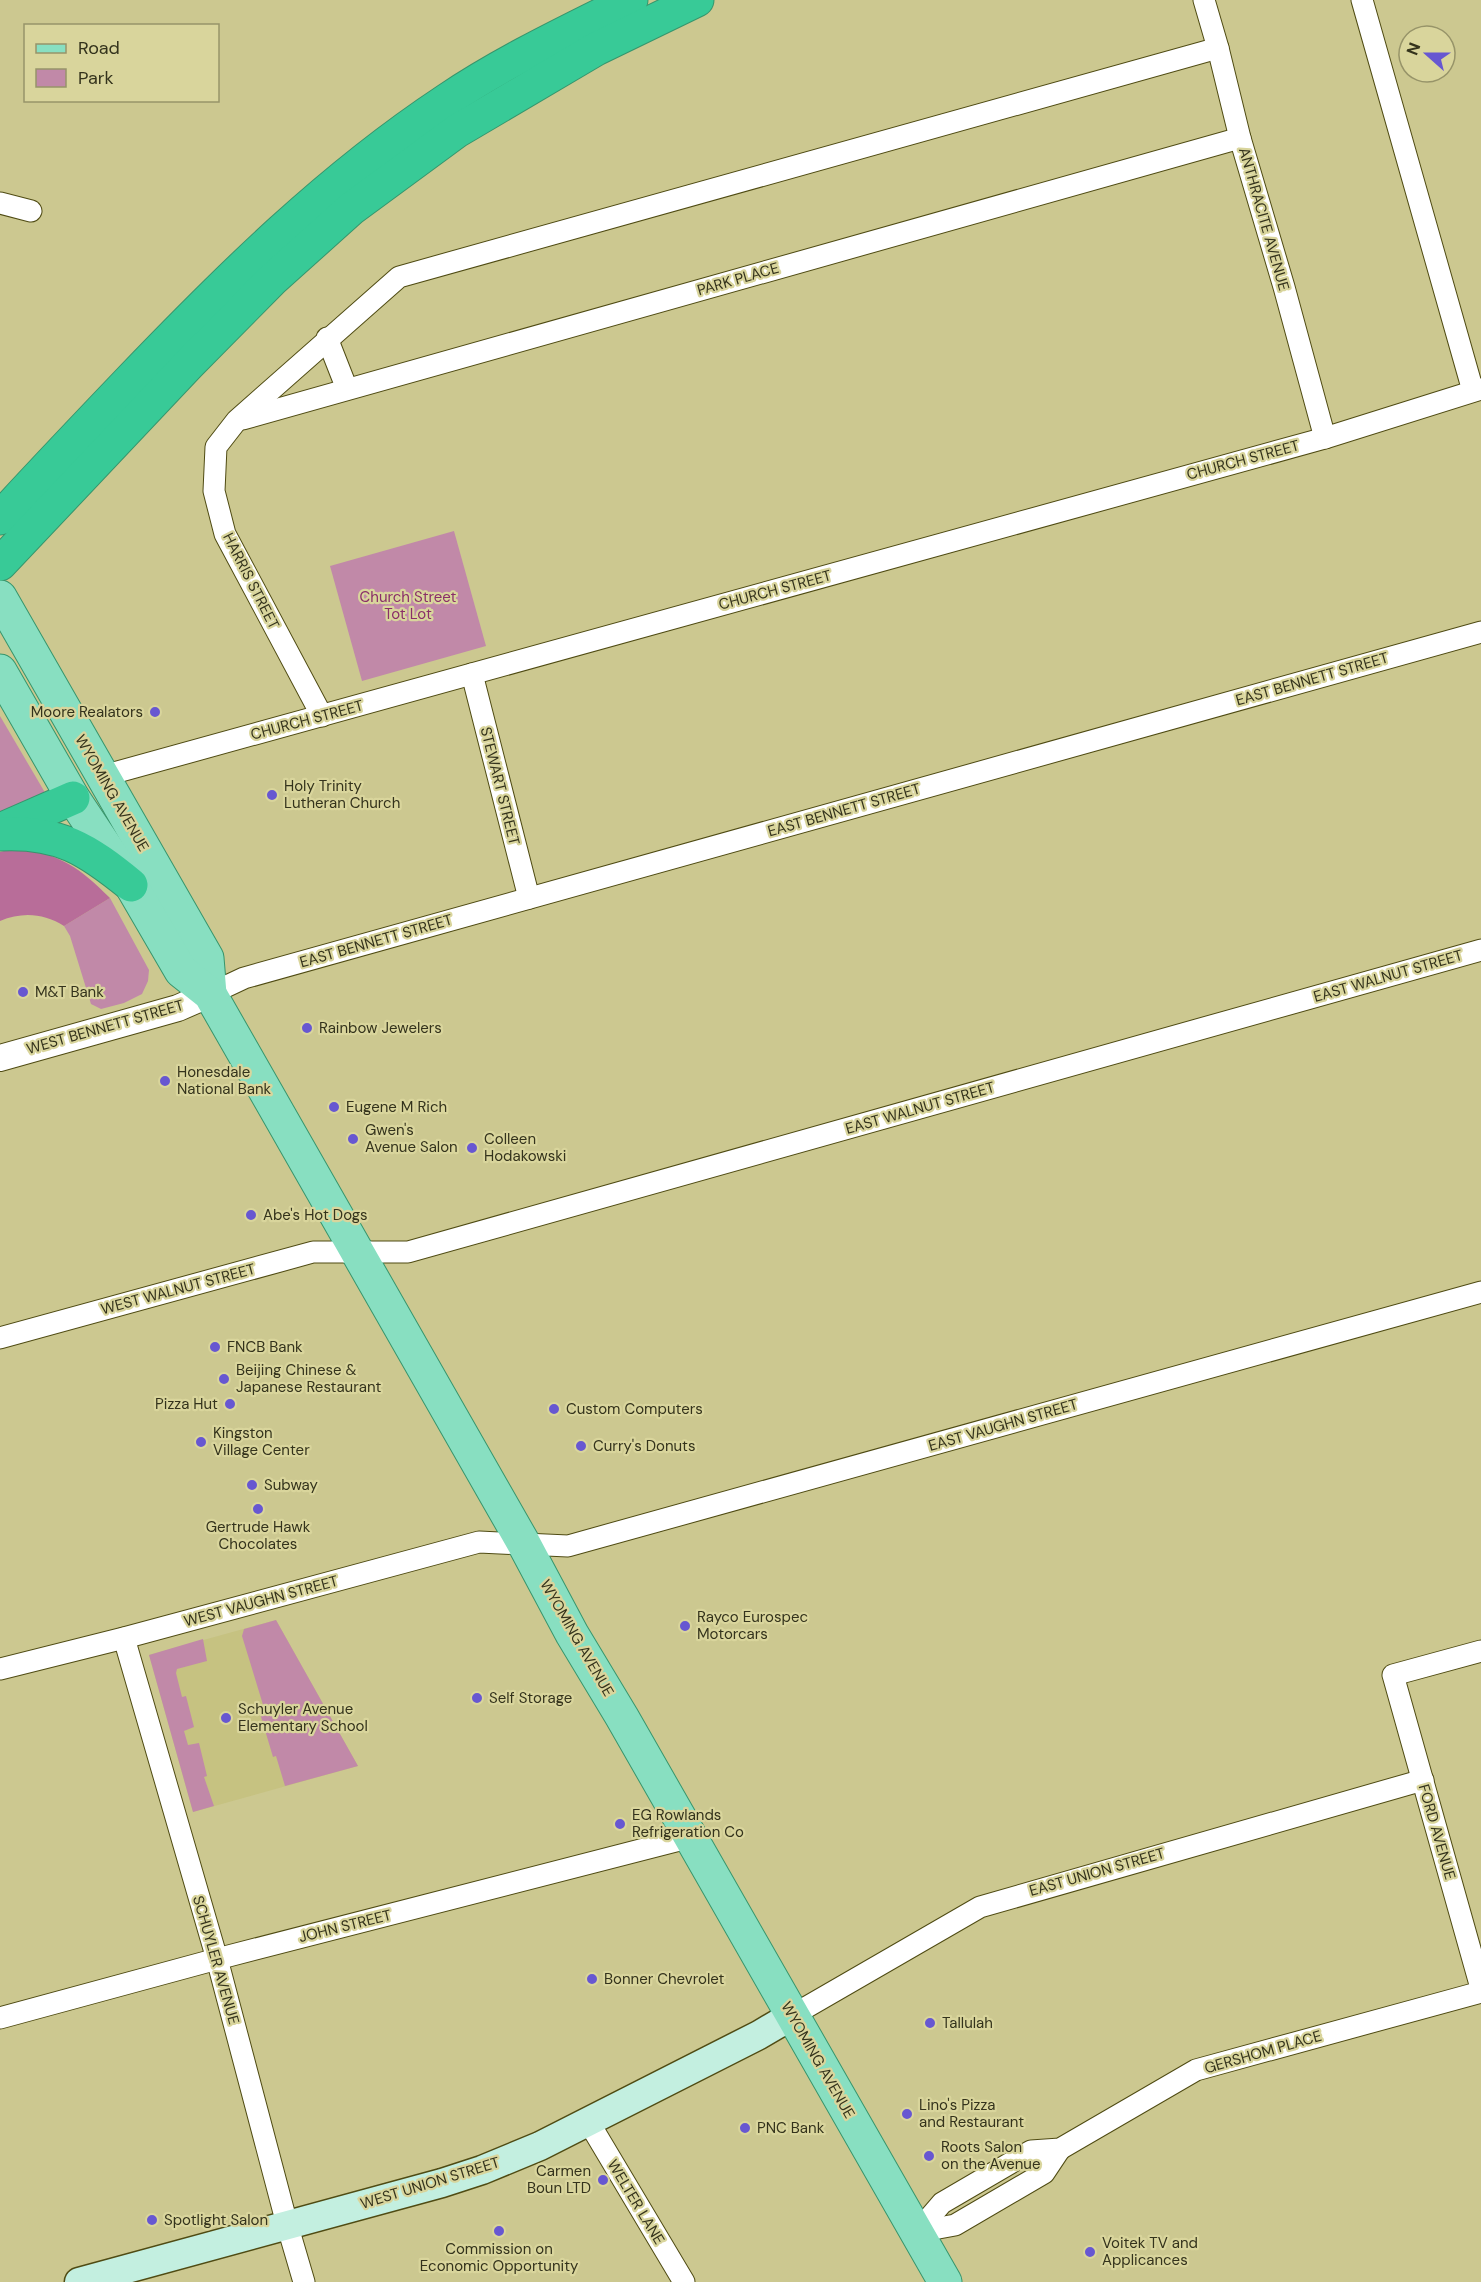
<svg xmlns="http://www.w3.org/2000/svg" width="1481" height="2282" font-family="'DM Sans',sans-serif">
<rect width="100%" height="100%" fill="#ccc890"/>
<!-- built -->
<path fill="#c6c281" d="M276,1620L358,1766L193,1812L149,1655Z"/>
<!-- green -->
<g fill="#c189a8">
<path d="M454,531L486,646L362,681L330,566Z"/>
<path d="M0,716L47,796L0,817Z"/>
<path d="M110,898L149,970L148,981L142,994L124,1003L101,1009L91,1004L70,936L64,926Z"/>
<path d="M276,1620L358,1766L285,1786L276,1756L273,1757L259,1710L264,1708L242,1636L244,1629Z"/>
<path d="M203,1639L207,1661L177,1669L176,1673L182,1697L186,1696L194,1727L184,1731L188,1745L199,1743L207,1776L204,1777L214,1806L193,1812L149,1655Z"/>
</g>
<!-- forest -->
<path fill="#b86d99" d="M19,847C62,856 79,867 110,898L64,926C43,913 22,912 0,921V852Z"/>
<g fill="none" stroke-linecap="round" stroke-linejoin="round">
<defs>
<g id="minor">
<path d="M1204,0L1218,48L1240,138L1284,287L1325,438"/>
<path d="M1362,0L1473,391"/>
<path d="M0,203L31,211"/>
<path d="M327,338L347,389"/>
<path d="M243,419L1240,138"/>
<path d="M472,674L529,898"/>
<path d="M322,716L225,534L214,491L216,447L237,420L399,277L1218,48"/>
<path d="M103,776L1325,438L1481,389"/>
<path d="M210,994L244,978L1481,632"/>
<path d="M0,1338L313,1252H408L1481,950"/>
<path d="M124,1638L217,1959L287,2224L304,2282"/>
<path d="M1481,1651L1393,1675L1481,1988"/>
<path d="M0,1669L124,1638L479,1542L568,1546L1481,1292"/>
<path d="M793,2015L980,1907L1423,1780"/>
<path d="M0,2018L217,1959L691,1837"/>
<path d="M588,2121L684,2282"/>
<path d="M917,2232L942,2203L1031,2151L1060,2149L1196,2070L1481,1992"/>
<path d="M917,2232L955,2225L1044,2173L1060,2149"/>
</g>
<path id="tertiary" d="M0,1058L178,1008L210,994"/>
<path id="secondary" d="M79,2282L442,2183L482,2170L540,2146L759,2035L793,2015"/>
<g id="primary">
<path d="M0,597L207,958L210,994"/>
<path d="M0,671L73,798L131,885L181,971L210,994L524,1544L572,1634L622,1717L945,2282"/>
</g>
<g id="motorway">
<path d="M0,518C43,471 87,425 131,379C229,277 329,178 447,100C505,61 569,31 631,0"/>
<path d="M0,564L188,365L273,279L351,209L457,131L596,49L697,0"/>
<path d="M0,830L73,798"/>
<path d="M0,834C59,831 87,849 131,885"/>
</g>
</defs>
<!-- minor casing -->
<use href="#minor" stroke="#4f4b13" stroke-width="23"/>
<!-- tertiary casing -->
<use href="#tertiary" stroke="#4f4b13" stroke-width="28"/>
<!-- secondary casing -->
<use href="#secondary" stroke="#4f4b13" stroke-width="31"/>
<!-- primary casing -->
<use href="#primary" stroke="#37956c" stroke-width="35"/>
<!-- motorway casing -->
<use href="#motorway" stroke="#37956c" stroke-width="35"/>
<!-- minor -->
<use href="#minor" stroke="#fff" stroke-width="21"/>
<!-- tertiary -->
<use href="#tertiary" stroke="#fff" stroke-width="26"/>
<!-- secondary -->
<use href="#secondary" stroke="#c3efe0" stroke-width="28"/>
<!-- primary -->
<use href="#primary" stroke="#88dfc1" stroke-width="33"/>
<!-- motorway -->
<use href="#motorway" stroke="#38ca97" stroke-width="33"/>
</g>
<!-- markers -->
<g fill="#6757d1" stroke="#d9d59c" stroke-width="2">
<circle cx="155" cy="712" r="6"/>
<circle cx="272" cy="795" r="6"/>
<circle cx="23" cy="992" r="6"/>
<circle cx="307" cy="1028" r="6"/>
<circle cx="165" cy="1081" r="6"/>
<circle cx="334" cy="1107" r="6"/>
<circle cx="353" cy="1139" r="6"/>
<circle cx="472" cy="1148" r="6"/>
<circle cx="251" cy="1215" r="6"/>
<circle cx="215" cy="1347" r="6"/>
<circle cx="224" cy="1379" r="6"/>
<circle cx="230" cy="1404" r="6"/>
<circle cx="554" cy="1409" r="6"/>
<circle cx="201" cy="1442" r="6"/>
<circle cx="581" cy="1446" r="6"/>
<circle cx="252" cy="1485" r="6"/>
<circle cx="258" cy="1509" r="6"/>
<circle cx="685" cy="1626" r="6"/>
<circle cx="477" cy="1698" r="6"/>
<circle cx="226" cy="1718" r="6"/>
<circle cx="620" cy="1824" r="6"/>
<circle cx="592" cy="1979" r="6"/>
<circle cx="930" cy="2023" r="6"/>
<circle cx="907" cy="2114" r="6"/>
<circle cx="745" cy="2128" r="6"/>
<circle cx="929" cy="2156" r="6"/>
<circle cx="603" cy="2180" r="6"/>
<circle cx="152" cy="2220" r="6"/>
<circle cx="499" cy="2231" r="6"/>
<circle cx="1090" cy="2252" r="6"/>
</g>
<g text-anchor="middle" stroke-width="4.5" stroke-linejoin="round" paint-order="stroke">
<!-- street labels -->
<g font-size="15" fill="#34331c" stroke="#d9d59c">
<text transform="translate(1264 219) rotate(74)" y="5">ANTHRACITE AVENUE</text>
<text transform="translate(738 279) rotate(-16)" y="5">PARK PLACE</text>
<text transform="translate(1243 460) rotate(-15)" y="5">CHURCH STREET</text>
<text transform="translate(251 581) rotate(63)" y="5">HARRIS STREET</text>
<text transform="translate(775 590) rotate(-15)" y="5">CHURCH STREET</text>
<text transform="translate(1312 679) rotate(-16)" y="5">EAST BENNETT STREET</text>
<text transform="translate(307 720) rotate(-15)" y="5">CHURCH STREET</text>
<text transform="translate(500 786) rotate(76)" y="5">STEWART STREET</text>
<text transform="translate(112 793) rotate(60)" y="5">WYOMING AVENUE</text>
<text transform="translate(844 810) rotate(-16)" y="5">EAST BENNETT STREET</text>
<text transform="translate(376 941) rotate(-16)" y="5">EAST BENNETT STREET</text>
<text transform="translate(1388 976) rotate(-16)" y="5">EAST WALNUT STREET</text>
<text transform="translate(105 1027) rotate(-16)" y="5">WEST BENNETT STREET</text>
<text transform="translate(920 1108) rotate(-16)" y="5">EAST WALNUT STREET</text>
<text transform="translate(178 1289) rotate(-15)" y="5">WEST WALNUT STREET</text>
<text transform="translate(1003 1425) rotate(-16)" y="5">EAST VAUGHN STREET</text>
<text transform="translate(261 1601) rotate(-15)" y="5">WEST VAUGHN STREET</text>
<text transform="translate(577 1638) rotate(60)" y="5">WYOMING AVENUE</text>
<text transform="translate(1437 1832) rotate(74)" y="5">FORD AVENUE</text>
<text transform="translate(1097 1872) rotate(-16)" y="5">EAST UNION STREET</text>
<text transform="translate(345 1926) rotate(-14)" y="5">JOHN STREET</text>
<text transform="translate(216 1960) rotate(74)" y="5">SCHUYLER AVENUE</text>
<text transform="translate(1263 2052) rotate(-16)" y="5">GERSHOM PLACE</text>
<text transform="translate(818 2060) rotate(60)" y="5">WYOMING AVENUE</text>
<text transform="translate(430 2183) rotate(-17)" y="5">WEST UNION STREET</text>
<text transform="translate(636 2202) rotate(59)" y="5">WELTER LANE</text>
</g>
<!-- park labels -->
<g font-size="15" fill="#8a2f69" stroke="#d9d59c">
<text x="408" y="602">Church Street<tspan x="408" dy="17">Tot Lot</tspan></text>
</g>
<!-- poi labels -->
<g font-size="15" fill="#34331c" stroke="#d9d59c" text-anchor="start">
<text x="143" y="717" text-anchor="end">Moore Realators</text>
<text x="284" y="791">Holy Trinity<tspan x="284" dy="17">Lutheran Church</tspan></text>
<text x="35" y="997">M&amp;T Bank</text>
<text x="319" y="1033">Rainbow Jewelers</text>
<text x="177" y="1077">Honesdale<tspan x="177" dy="17">National Bank</tspan></text>
<text x="346" y="1112">Eugene M Rich</text>
<text x="365" y="1135">Gwen's<tspan x="365" dy="17">Avenue Salon</tspan></text>
<text x="484" y="1144">Colleen<tspan x="484" dy="17">Hodakowski</tspan></text>
<text x="263" y="1220">Abe's Hot Dogs</text>
<text x="227" y="1352">FNCB Bank</text>
<text x="236" y="1375">Beijing Chinese &amp;<tspan x="236" dy="17">Japanese Restaurant</tspan></text>
<text x="218" y="1409" text-anchor="end">Pizza Hut</text>
<text x="566" y="1414">Custom Computers</text>
<text x="213" y="1438">Kingston<tspan x="213" dy="17">Village Center</tspan></text>
<text x="593" y="1451">Curry's Donuts</text>
<text x="264" y="1490">Subway</text>
<text x="258" y="1532" text-anchor="middle">Gertrude Hawk<tspan x="258" dy="17">Chocolates</tspan></text>
<text x="697" y="1622">Rayco Eurospec<tspan x="697" dy="17">Motorcars</tspan></text>
<text x="489" y="1703">Self Storage</text>
<text x="238" y="1714">Schuyler Avenue<tspan x="238" dy="17">Elementary School</tspan></text>
<text x="632" y="1820">EG Rowlands<tspan x="632" dy="17">Refrigeration Co</tspan></text>
<text x="604" y="1984">Bonner Chevrolet</text>
<text x="942" y="2028">Tallulah</text>
<text x="919" y="2110">Lino's Pizza<tspan x="919" dy="17">and Restaurant</tspan></text>
<text x="757" y="2133">PNC Bank</text>
<text x="941" y="2152">Roots Salon<tspan x="941" dy="17">on the Avenue</tspan></text>
<text x="591" y="2176" text-anchor="end">Carmen<tspan x="591" dy="17">Boun LTD</tspan></text>
<text x="164" y="2225">Spotlight Salon</text>
<text x="1102" y="2248">Voitek TV and<tspan x="1102" dy="17">Applicances</tspan></text>
<text x="499" y="2254" text-anchor="middle">Commission on<tspan x="499" dy="17">Economic Opportunity</tspan></text>
</g>
</g>
<!-- legend -->
<rect x="24" y="24" width="195" height="78" fill="#d9d59c" stroke="#979469" stroke-width="1.5"/>
<rect x="36" y="44" width="30" height="9" fill="#88dfc1" stroke="#979469" stroke-width="1.5"/>
<text x="78" y="54" font-size="18" fill="#34331c">Road</text>
<rect x="36" y="69" width="30" height="18" fill="#c189a8" stroke="#979469" stroke-width="1.5"/>
<text x="78" y="84" font-size="18" fill="#34331c">Park</text>
<!-- north arrow -->
<g transform="translate(1427 54) rotate(291)"><circle r="28" fill="#d9d59c" stroke="#979469" stroke-width="1.5"/>
<path d="M0-4.5L10 22L0 15L-10 22Z" fill="#6757d1"/>
<text y="-9" font-size="16" font-weight="bold" text-anchor="middle" fill="#34331c">N</text>
</g>
</svg>
